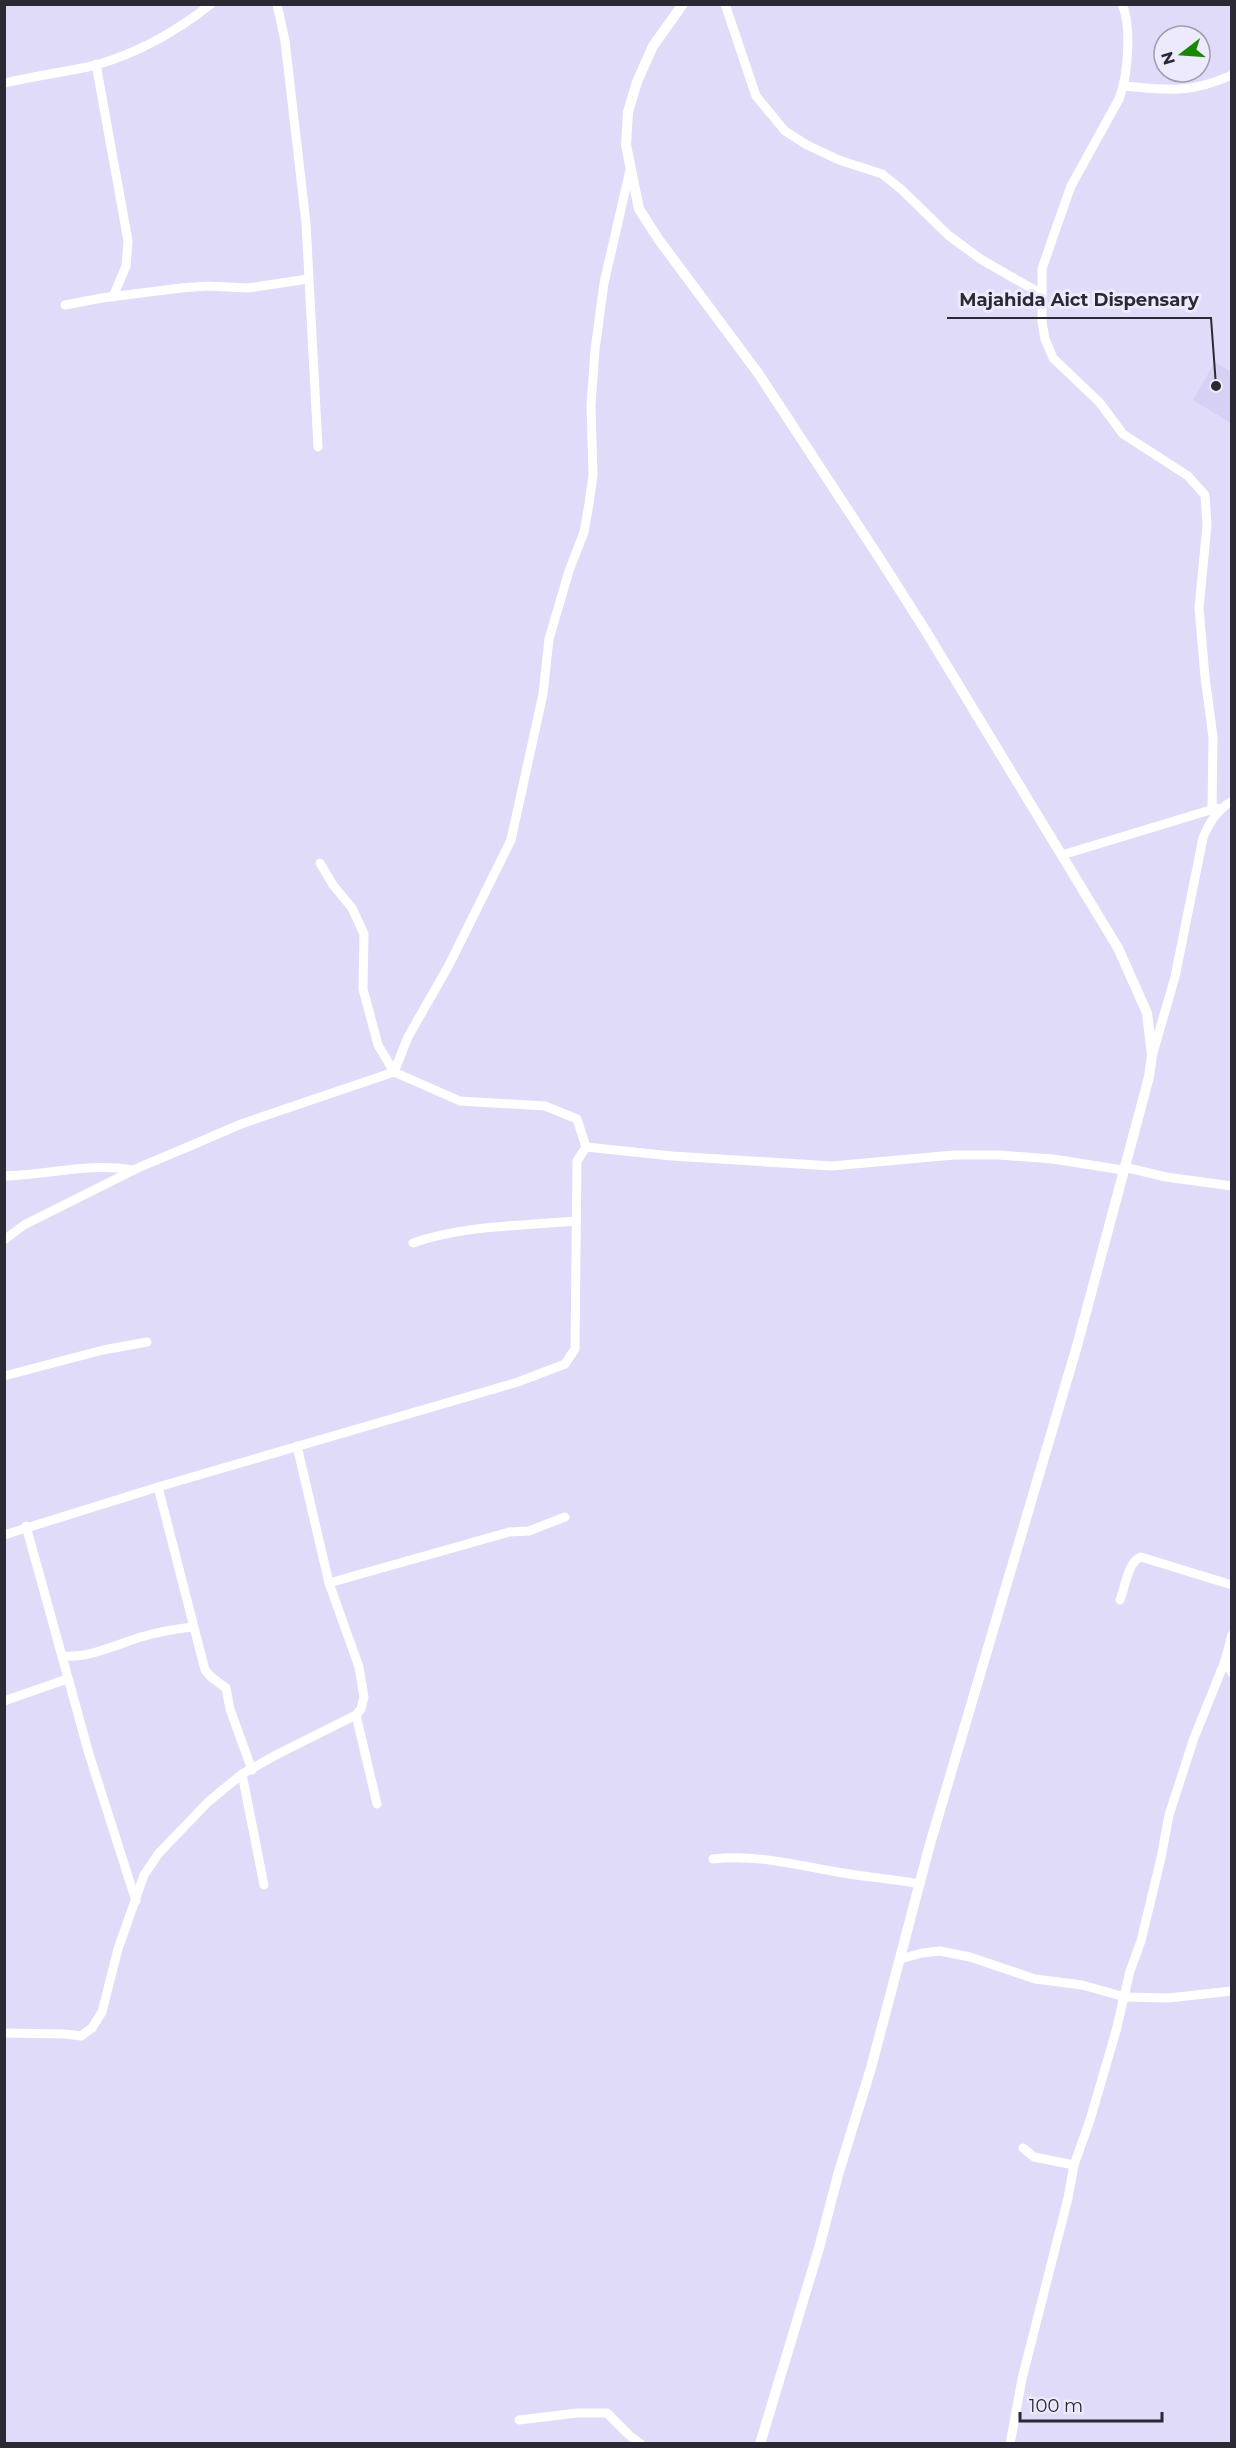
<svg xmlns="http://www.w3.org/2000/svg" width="1236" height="2448" font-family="Montserrat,sans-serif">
<rect width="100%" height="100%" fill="#dfdbf8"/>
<!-- built -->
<path fill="#d5d0f4" d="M1215,362L1231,372V423L1193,400Z"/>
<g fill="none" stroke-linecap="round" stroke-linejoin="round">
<!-- minor -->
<g stroke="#fff" stroke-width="9">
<path d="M277,4L285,41L306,223L318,447"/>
<path d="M725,4L756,96L785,131L807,145L839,160L882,174L901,189L948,235L982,260L1040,293"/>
<path d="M1122,4C1132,27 1128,76 1119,99L1071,186L1054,234L1042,269V322L1045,339L1053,358L1100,403L1123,434L1188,476L1205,495L1207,525L1199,608L1205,677L1213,737L1212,809"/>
<path d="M96,64L128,241L126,266L113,297"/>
<path d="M4,83C35,76 66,72 96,65C138,53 177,31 211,4"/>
<path d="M1124,86C1169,90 1189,94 1232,75"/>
<path d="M65,305L102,298L181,288L207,286L248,288L308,279"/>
<path d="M1062,855L1217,808"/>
<path d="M320,863L333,885L352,908L364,934L363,989L378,1045L394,1072L460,1101L545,1106L577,1119L586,1147"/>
<path d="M1153,1053L1175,977L1203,838C1209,822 1217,810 1232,801"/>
<path d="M1124,1167L1166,1177L1232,1186"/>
<path d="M4,1176C47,1175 91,1162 133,1170"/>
<path d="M4,1240L24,1225L140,1167L197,1143L241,1124L394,1072L408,1037L449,965L511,840L543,694L549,639L569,571L584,532L589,504L593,475L591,405L595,350L604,283L630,170"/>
<path d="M413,1243C464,1225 521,1226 575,1221"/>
<path d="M4,1376L103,1350L147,1342"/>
<path d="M158,1487L205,1670L211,1677L226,1688L230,1709L252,1770"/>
<path d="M26,1526L89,1754L136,1901"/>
<path d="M4,1535L158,1487L518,1382L565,1364L575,1349L577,1161L586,1147L672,1156L832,1166L954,1155H999L1053,1159L1123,1170"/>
<path d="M329,1583L509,1532L529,1531L565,1517"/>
<path d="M1120,1600C1125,1588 1128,1561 1141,1557L1232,1585"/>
<path d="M63,1656C90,1658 115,1645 141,1637C158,1632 175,1629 192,1627"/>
<path d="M1225,1661L1232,1673"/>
<path d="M4,1701L67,1679"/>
<path d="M356,1715L377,1804"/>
<path d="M242,1774L264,1885"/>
<path d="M713,1859C756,1854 796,1865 837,1872C865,1877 893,1879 920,1884"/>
<path d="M900,1959L922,1953L940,1951L970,1957L1035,1979L1082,1985L1125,1997L1168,1998L1232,1991"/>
<path d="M4,2033L65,2034L81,2036L92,2028L102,2012L118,1949L144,1875L159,1853L208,1802L242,1774L276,1755L356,1715L361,1709L364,1697L359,1667L329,1583L297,1446"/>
<path d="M1023,2148L1034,2157L1074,2165"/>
<path d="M519,2420L577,2413H607L629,2435L641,2444"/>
<path d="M1010,2444L1022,2379L1068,2198L1074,2165L1090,2120L1116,2031L1130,1971L1141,1941L1161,1858L1169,1815L1194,1738L1225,1661L1232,1635"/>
</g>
<!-- tertiary -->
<path stroke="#fff" stroke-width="10" d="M683,4L653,46L637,82L628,112L626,145L639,209L659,240L758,373L882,562L927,633L1118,948L1147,1013L1152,1055L1149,1077L1077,1346L930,1844L871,2068L838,2175L819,2248L760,2444"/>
</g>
<!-- callouts -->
<path fill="none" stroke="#2b2934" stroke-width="2" d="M1216 386L1211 318H947"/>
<circle fill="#2b2934" stroke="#eceafc" stroke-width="2" cx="1216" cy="386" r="6"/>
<g font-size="18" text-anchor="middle" font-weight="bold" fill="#2b2934" stroke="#eceafc" stroke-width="6" stroke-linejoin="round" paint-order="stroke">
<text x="1079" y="306">Majahida Aict Dispensary</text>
</g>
<!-- border -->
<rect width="1236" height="2448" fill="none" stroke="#2b2934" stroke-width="12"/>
<!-- north arrow -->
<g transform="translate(1182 54) rotate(253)"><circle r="28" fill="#eceafc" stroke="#9f9dac" stroke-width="1.5"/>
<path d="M0-4.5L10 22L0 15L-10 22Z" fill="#188700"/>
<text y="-9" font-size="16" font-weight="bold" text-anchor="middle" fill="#2b2934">N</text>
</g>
<!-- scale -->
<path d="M1020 2412v9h142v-9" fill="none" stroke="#2b2934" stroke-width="3"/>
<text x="1029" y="2412" font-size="18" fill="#2b2934" stroke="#eceafc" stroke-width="4.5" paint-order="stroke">100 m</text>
</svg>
